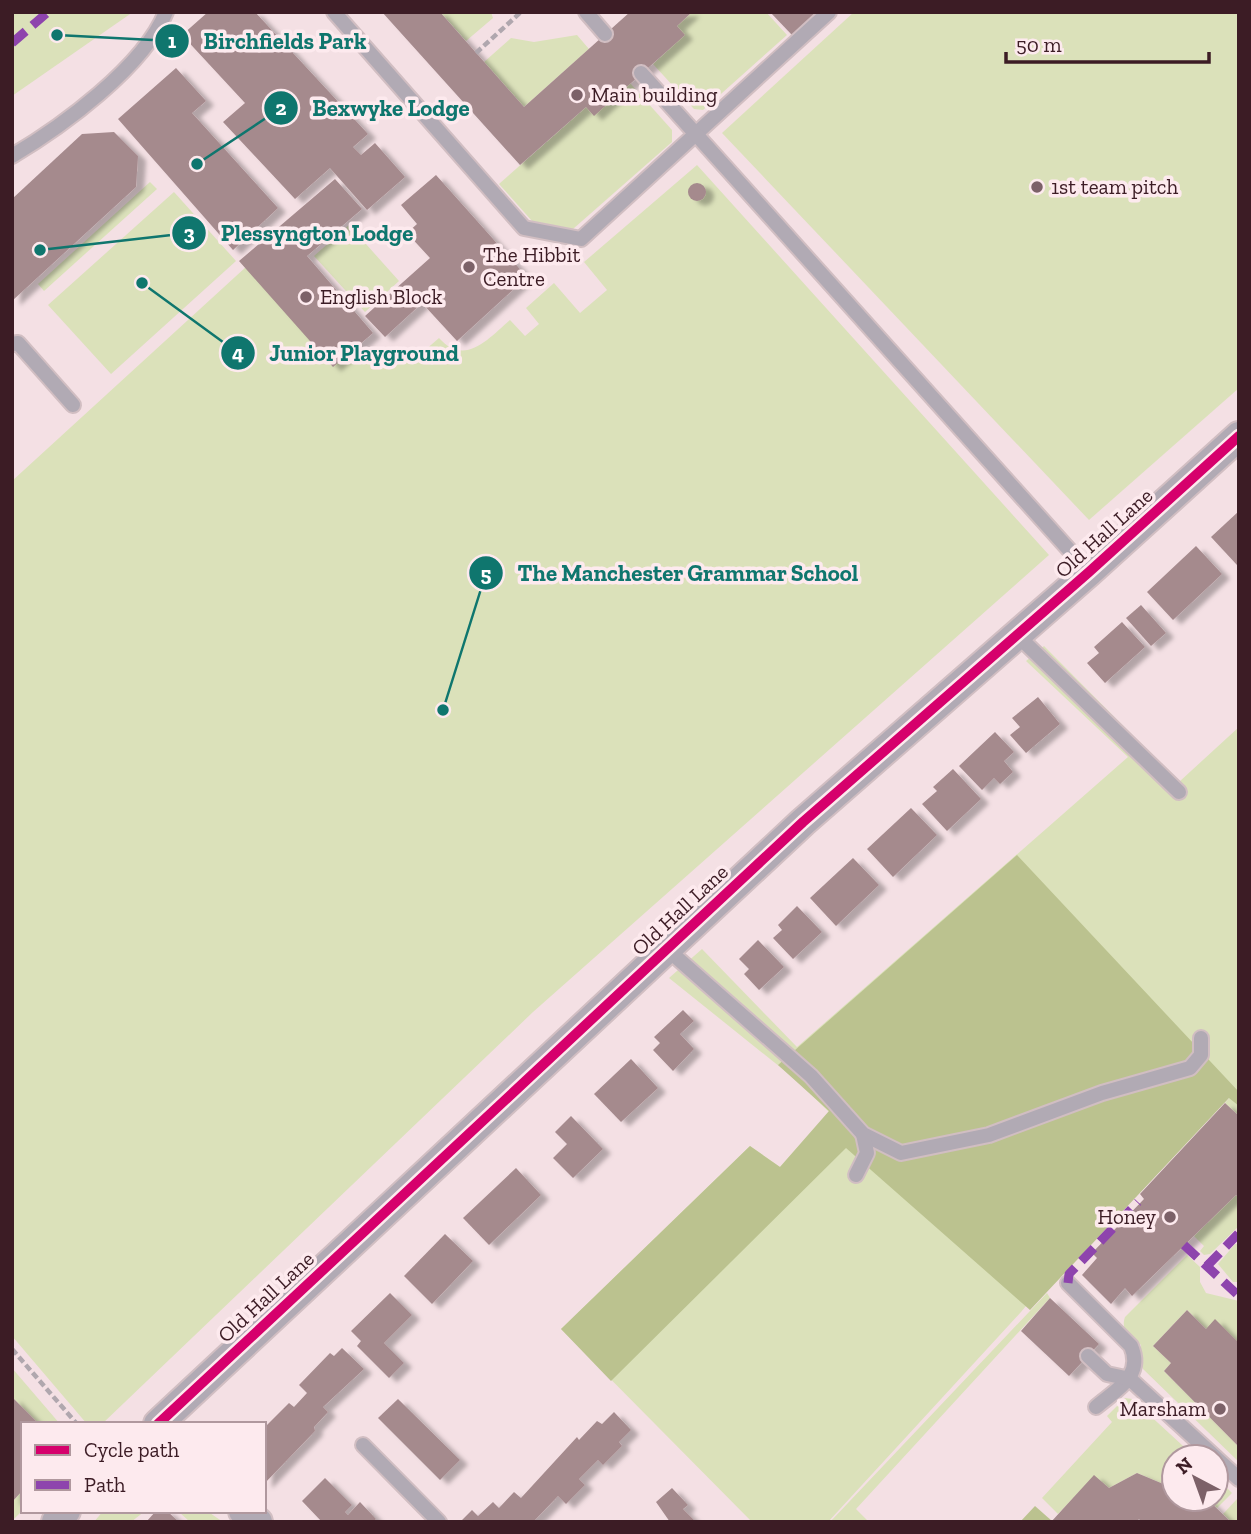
<svg xmlns="http://www.w3.org/2000/svg" width="1251" height="1534" font-family="'Zilla Slab',serif">
<defs>
<filter id="shadow"><feDropShadow dx="8" dy="4.5" stdDeviation="2" flood-color="#0004"/></filter>
</defs>
<rect width="100%" height="100%" fill="#f4e0e4"/>
<!-- green -->
<g fill="#dbe1ba">
<path d="M12,12H133L12,96Z"/>
<path d="M440,12H491L493,18L466,41Z"/>
<path d="M692,12H766L787,35L703,110L694,109L653,64L684,35L677,26Z"/>
<path d="M854,12H1239V388L1089,520L722,133Z"/>
<path d="M577,35L589,49L524,107L484,62L511,38L534,42Z"/>
<path d="M630,83L672,130V142L573,229L532,221L499,184L586,107Z"/>
<path d="M697,165L1049,555L533,1012L102,1424H87L12,1336V481L247,266L331,360L363,353L371,362L381,354L391,364L402,356L409,364L439,338C465,367 488,339 510,320L525,336L539,324L526,308L554,283L580,313L607,290L584,262Z"/>
<path d="M150,182L157,189L44,291L38,284Z"/>
<path d="M174,192L236,261L111,374L48,305Z"/>
<path d="M349,225L399,281L365,312L314,256Z"/>
<path d="M1044,646L1179,782L1239,727V1116L1225,1103L1236,1090L1106,1211L1021,1312L828,1522H752L561,1329L750,1146L780,1167L829,1112L795,1079L669,978L702,949L797,1047L1128,757L1026,661Z"/>
<path d="M1236,1195L1239,1198V1226L1210,1254L1204,1255L1200,1251L1204,1246L1194,1236Z"/>
<path d="M1235,1244H1239V1282H1233L1218,1264Z"/>
<path d="M1187,1255L1200,1267V1282L1206,1293L1239,1301V1343L1206,1329L1187,1310L1153,1346L1171,1363L1164,1371L1239,1447V1462L1143,1369L1139,1360L1141,1345C1131,1336 1120,1331 1125,1317Z"/>
<path d="M1047,1293L1050,1298L856,1509L869,1522H830Z"/>
<path d="M12,1368L60,1424H39L12,1397Z"/>
<path d="M1125,1398L1132,1399L1195,1457H1174V1480L1168,1486L1137,1473L1109,1488L1094,1476L1058,1514L1042,1498L1112,1422L1107,1416Z"/>
<path d="M1216,1477L1232,1493L1217,1508L1207,1499H1216Z"/>
<path d="M23,1490V1510L12,1521V1502Z"/>
<path d="M1237,1499L1239,1522H1231L1223,1514Z"/>
<path d="M103,1511H145L131,1522H94Z"/>
<path d="M178,1511H207L223,1522H190Z"/>
</g>
<!-- forest -->
<g fill="#bbc28f">
<path d="M1017,855L1239,1092V1106L1229,1098L1030,1310L846,1148L611,1381L561,1329L750,1146L780,1167L829,1111L778,1065Z"/>
<path d="M1035,1506L1052,1521L1051,1522H1020Z"/>
</g>
<!-- building -->
<g fill="#a58a8d" filter="url(#shadow)">
<path d="M208,12H255L368,134L353,147L361,155L375,143L405,177L367,210L330,168L295,199L223,122L245,103L182,35Z"/>
<path d="M382,12H440L524,107L630,12H692L677,26L685,35L594,116L586,107L520,165Z"/>
<path d="M770,12H817L792,35Z"/>
<path d="M176,68L206,101L192,113L278,208L233,250L118,119Z"/>
<path d="M114,132L138,156L136,187L12,301V199L82,134Z"/>
<path d="M436,175L527,277L457,341L422,303L385,337L365,316L430,258L407,233L417,224L401,205Z"/>
<path d="M335,179L362,209L307,256L373,333L333,367L239,261Z"/>
<circle cx="697" cy="192" r="9"/>
<path d="M1239,511V563L1237,565L1211,537Z"/>
<path d="M1196,546L1222,574L1173,620L1147,592Z"/>
<path d="M1141,605L1166,633L1151,646L1126,618Z"/>
<path d="M1122,622L1145,647L1105,683L1087,663L1099,653L1094,647Z"/>
<path d="M1038,697L1060,724L1026,753L1010,735L1020,727L1012,718Z"/>
<path d="M995,732L1014,752L1004,761L1013,772L1000,784L994,778L982,790L959,766Z"/>
<path d="M953,769L981,799L947,831L922,804L937,791L933,787Z"/>
<path d="M911,808L937,835L893,877L867,849Z"/>
<path d="M853,858L879,885L836,926L810,898Z"/>
<path d="M797,906L822,932L793,959L773,938L782,930L778,925Z"/>
<path d="M758,940L784,967L759,990L744,974L749,969L739,959Z"/>
<path d="M683,1010L694,1021L680,1034L694,1049L673,1071L653,1050L660,1043L654,1037Z"/>
<path d="M631,1059L658,1088L621,1122L594,1094Z"/>
<path d="M1225,1103L1239,1116V1198L1236,1195L1132,1296L1125,1288L1111,1304L1082,1275L1097,1258L1092,1253L1144,1199L1140,1194Z"/>
<path d="M571,1116L603,1149L573,1178L553,1158L567,1144L555,1132Z"/>
<path d="M516,1168L541,1195L489,1245L463,1218Z"/>
<path d="M445,1234L473,1261L432,1304L404,1276Z"/>
<path d="M390,1293L412,1315L384,1343L404,1363L389,1378L357,1346L361,1341L351,1331Z"/>
<path d="M1050,1298L1099,1344L1069,1376L1021,1331Z"/>
<path d="M1187,1310L1206,1329L1215,1319L1239,1343V1447L1164,1371L1171,1363L1153,1346Z"/>
<path d="M342,1348L364,1369L323,1407L328,1412L314,1427L315,1431L264,1484V1428L289,1403L294,1407L307,1393L299,1385L330,1353L334,1356Z"/>
<path d="M12,1397L39,1424H23V1490L12,1502Z"/>
<path d="M398,1399L460,1460L440,1480L378,1418Z"/>
<path d="M614,1412L631,1430L619,1442L622,1446L603,1465L598,1460L579,1479L585,1485L566,1504L558,1496L533,1522H460L472,1510L478,1516L493,1502L499,1508L514,1492L521,1498L577,1437L579,1440L597,1421L602,1424Z"/>
<path d="M1137,1473L1168,1486L1174,1480V1499H1207L1231,1522H1142L1139,1519L1136,1522H1051L1094,1475L1109,1488Z"/>
<path d="M325,1478L352,1505L345,1512L348,1515L360,1502L376,1519L373,1522H322L302,1501Z"/>
<path d="M672,1488L688,1505L683,1509L696,1522H670L656,1502Z"/>
<path d="M156,1511H167L179,1522H146Z"/>
</g>
<g fill="none" stroke-linecap="round" stroke-linejoin="round">
<defs>
<g id="service">
<path d="M334,12L524,228L581,239L829,12"/>
<path d="M586,12L605,34"/>
<path d="M641,73L1089,572"/>
<path d="M12,156C61,127 144,67 166,12"/>
<path d="M12,344L18,343L73,405"/>
<path d="M1017,635L1179,792"/>
<path d="M667,949L811,1076L863,1134L901,1153L989,1135L1102,1093L1190,1068L1201,1055V1038"/>
<path d="M856,1175L867,1153L863,1134"/>
<path d="M1068,1283L1131,1346C1144,1376 1117,1389 1096,1407"/>
<path d="M1088,1356L1107,1374L1130,1379L1215,1457"/>
<path d="M363,1445L439,1522"/>
<path d="M1216,1458L1239,1479"/>
</g>
<g id="minor">
<path d="M158,1424L803,822L1089,572L1239,436"/>
<path d="M243,1511L258,1522"/>
<path d="M56,1522L66,1511"/>
</g>
</defs>
<!-- service casing -->
<use href="#service" stroke="#d1bec2" stroke-width="18"/>
<!-- minor casing -->
<use href="#minor" stroke="#d1bec2" stroke-width="32"/>
<!-- path -->
<g stroke="#b0a7ae" stroke-width="4.5" stroke-dasharray="7 3.5" stroke-linecap="butt">
<path d="M476,53L521,12"/>
<path d="M12,1349L77,1424"/>
</g>
<!-- service -->
<use href="#service" stroke="#b1aab4" stroke-width="14"/>
<!-- minor -->
<use href="#minor" stroke="#b1aab4" stroke-width="28"/>
<!-- quiet -->
<g stroke="#8e44ad" stroke-width="9" stroke-dasharray="18 9" stroke-linecap="butt">
<path d="M12,43L48,12"/>
<path d="M1184,1245L1239,1296"/>
<path d="M1207,1266L1239,1233"/>
<path d="M1068,1283L1069,1274L1138,1202"/>
</g>
<defs>
<path id="cycleway" d="M158,1424L803,822L1089,572L1239,436"/>
</defs>
<!-- cycleway casing -->
<use href="#cycleway" stroke="#fdeaee" stroke-width="15"/>
<!-- cycleway -->
<use href="#cycleway" stroke="#d6006c" stroke-width="10"/>
</g>
<!-- markers -->
<g fill="#7c6168" stroke="#fdeaee" stroke-width="2.5">
<circle cx="577" cy="95" r="7"/>
<circle cx="1037" cy="187" r="7"/>
<circle cx="469" cy="267" r="7"/>
<circle cx="306" cy="297" r="7"/>
<circle cx="1170" cy="1217" r="7"/>
<circle cx="1220" cy="1409" r="7"/>
</g>
<g text-anchor="middle" stroke-width="7" stroke-linejoin="round" paint-order="stroke">
<!-- poi labels -->
<g font-size="21" fill="#3c1c25" stroke="#fdeaee" text-anchor="start">
<text x="591" y="102">Main building</text>
<text x="1051" y="194">1st team pitch</text>
<text x="483" y="262">The Hibbit<tspan x="483" dy="24">Centre</tspan></text>
<text x="320" y="304">English Block</text>
<text x="1156" y="1224" text-anchor="end">Honey</text>
<text x="1206" y="1416" text-anchor="end">Marsham</text>
</g>
<!-- street labels -->
<g font-size="21" fill="#3c1c25" stroke="#fdeaee">
<text transform="translate(1104 533) rotate(-42)" y="7">Old Hall Lane</text>
<text transform="translate(680 910) rotate(-43)" y="7">Old Hall Lane</text>
<text transform="translate(266 1297) rotate(-43)" y="7">Old Hall Lane</text>
</g>
</g>
<!-- callouts -->
<path fill="none" stroke="#0f766e" stroke-width="2.5" d="M57 35L172 41M197 164L281 108M40 250L189 233M142 283L238 353M443 710L486 573"/>
<g fill="#0f766e" stroke="#fdeaee" stroke-width="2.5">
<circle cx="57" cy="35" r="7"/>
<circle cx="197" cy="164" r="7"/>
<circle cx="40" cy="250" r="7"/>
<circle cx="142" cy="283" r="7"/>
<circle cx="443" cy="710" r="7"/>
<circle cx="172" cy="41" r="18"/>
<circle cx="281" cy="108" r="18"/>
<circle cx="189" cy="233" r="18"/>
<circle cx="238" cy="353" r="18"/>
<circle cx="486" cy="573" r="18"/>
</g>
<g font-size="21" text-anchor="middle" font-weight="bold" fill="#fff">
<text x="172" y="48">1</text>
<text x="281" y="115">2</text>
<text x="189" y="240">3</text>
<text x="238" y="360">4</text>
<text x="486" y="581">5</text>
</g>
<g font-size="23" text-anchor="middle" font-weight="bold" fill="#0f766e" stroke="#fdeaee" stroke-width="7" stroke-linejoin="round" paint-order="stroke">
<text x="285" y="49">Birchfields Park</text>
<text x="391" y="116">Bexwyke Lodge</text>
<text x="317" y="241">Plessyngton Lodge</text>
<text x="364" y="361">Junior Playground</text>
<text x="688" y="581">The Manchester Grammar School</text>
</g>
<!-- border -->
<rect width="1251" height="1534" fill="none" stroke="#3c1c25" stroke-width="28"/>
<!-- legend -->
<rect x="21" y="1422" width="245" height="91" fill="#fdeaee" stroke="#b0989e" stroke-width="2"/>
<rect x="35" y="1445" width="35" height="10" fill="#d6006c" stroke="#b0989e" stroke-width="2"/>
<text x="84" y="1457" font-size="21" fill="#3c1c25">Cycle path</text>
<rect x="35" y="1480" width="35" height="10" fill="#8e44ad" stroke="#b0989e" stroke-width="2"/>
<text x="84" y="1492" font-size="21" fill="#3c1c25">Path</text>
<!-- north arrow -->
<g transform="translate(1195 1478) rotate(319)"><circle r="33" fill="#fdeaee" stroke="#b0989e" stroke-width="2"/>
<path d="M0-5L12 26L0 18L-12 26Z" fill="#7c6168"/>
<text y="-10" font-size="19" font-weight="bold" text-anchor="middle" fill="#3c1c25">N</text>
</g>
<!-- scale -->
<path d="M1006 52v10h203v-10" fill="none" stroke="#3c1c25" stroke-width="3.5"/>
<text x="1016" y="52" font-size="21" fill="#3c1c25" stroke="#fdeaee" stroke-width="5" paint-order="stroke">50 m</text>
</svg>
